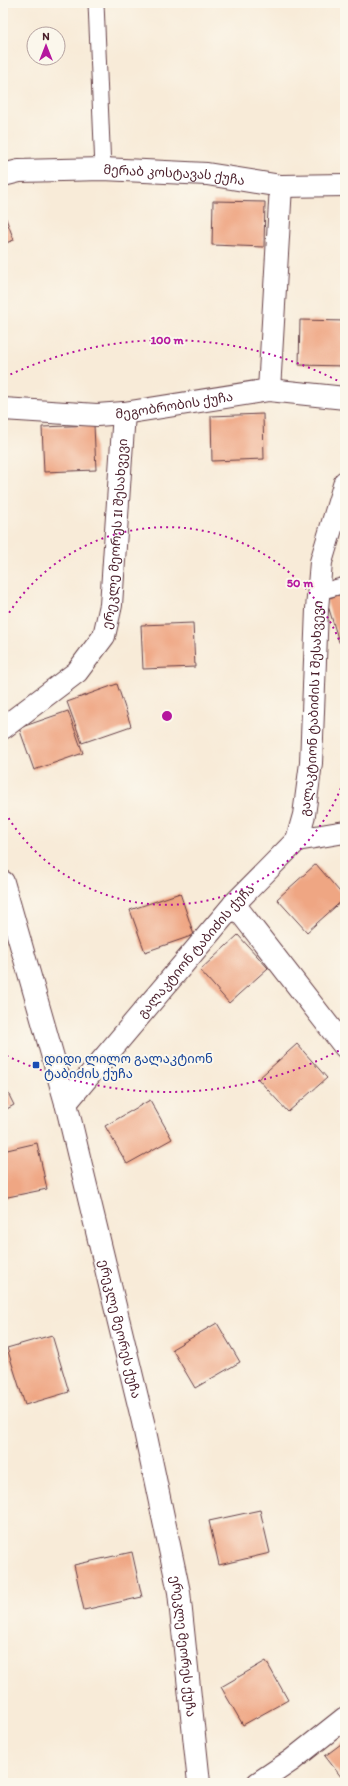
<svg xmlns="http://www.w3.org/2000/svg" width="348" height="1786" font-family="Itim,'Noto Sans Georgian',sans-serif">
<rect width="100%" height="100%" fill="#fbf7ec"/>
<filter id="ink" filterUnits="userSpaceOnUse"><feTurbulence type="fractalNoise" baseFrequency=".025" numOctaves="2"/><feDisplacementMap in="SourceGraphic" scale="8" xChannelSelector="R" yChannelSelector="G"/><feConvolveMatrix kernelMatrix="1 2 1 2 8 2 1 2 1" color-interpolation-filters="sRGB"/></filter>
<filter id="wash" filterUnits="userSpaceOnUse"><feTurbulence type="fractalNoise" baseFrequency=".012" numOctaves="4" result="noise"/><feDisplacementMap in="SourceGraphic" scale="16" xChannelSelector="R" yChannelSelector="G"/><feGaussianBlur stdDeviation="0.9" result="paint"/><feColorMatrix in="noise" values="0 0 0 0 0 0 0 0 0 0 0 0 0 0 0 0 0 1.4 0 .05"/><feComposite in="paint" operator="in"/></filter>
<g filter="url(#wash)">
<rect width="100%" height="100%" fill="#f8ebd8"/>
<g id="blocks">
<!-- building -->
<g fill="#efa683">
<path d="M213,201L265,202L264,247L212,245Z"/>
<path d="M3,211L14,240L3,244Z"/>
<path d="M300,320L345,321V366L299,365Z"/>
<path d="M263,414L264,459L212,461L211,416Z"/>
<path d="M94,425L96,470L44,472L42,427Z"/>
<path d="M345,593V640L339,642L326,599Z"/>
<path d="M193,623L195,667L143,669L141,625Z"/>
<path d="M117,684L131,726L82,743L67,702Z"/>
<path d="M68,711L83,753L34,770L19,728Z"/>
<path d="M316,864L345,898L307,932L277,899Z"/>
<path d="M180,893L194,935L145,952L130,910Z"/>
<path d="M238,935L268,968L229,1003L200,970Z"/>
<path d="M297,1044L327,1078L288,1112L258,1079Z"/>
<path d="M3,1083L14,1105L3,1111Z"/>
<path d="M150,1100L172,1139L127,1164L105,1126Z"/>
<path d="M37,1143L47,1189L3,1198V1151Z"/>
<path d="M217,1323L240,1362L195,1388L172,1349Z"/>
<path d="M52,1335L69,1392L25,1405L7,1348Z"/>
<path d="M260,1510L270,1553L219,1565L209,1521Z"/>
<path d="M132,1552L142,1597L84,1610L74,1565Z"/>
<path d="M266,1661L288,1700L243,1725L221,1687Z"/>
<path d="M345,1741V1782L325,1756Z"/>
</g>
</g>
</g>
<g filter="url(#ink)">
<use href="#blocks" fill-opacity="0" stroke="#643e45" stroke-width="1"/>
<g fill="none" stroke-linecap="round" stroke-linejoin="round">
<defs>
<g id="lane">
<path d="M96,3L103,169"/>
<path d="M319,592L345,585"/>
</g>
<g id="street">
<path id="s1" d="M3,175L19,171L103,169L207,174L281,186L345,185"/>
<path d="M269,390L281,186"/>
<path id="s2" d="M3,409L97,415L124,413L269,390L345,398"/>
<path id="s3" d="M3,728L77,672L104,636L111,605L124,413"/>
<path id="s4" d="M297,840L304,815L311,763L317,609L321,562L345,482"/>
<path d="M234,904L345,1047"/>
<path id="s5" d="M66,1103L234,904L297,840L345,832"/>
<path d="M258,1783L292,1760L345,1718"/>
</g>
<g id="secondary">
<path id="s6" d="M3,882L66,1103L143,1422L179,1592L199,1783"/>
</g>
</defs>
<!-- lane casing -->
<use href="#lane" stroke="#643e45" stroke-width="17"/>
<!-- street casing -->
<use href="#street" stroke="#643e45" stroke-width="24"/>
<!-- secondary casing -->
<use href="#secondary" stroke="#643e45" stroke-width="24"/>
<!-- lane -->
<use href="#lane" stroke="#fff" stroke-width="15"/>
<!-- street -->
<use href="#street" stroke="#fff" stroke-width="22"/>
<!-- secondary -->
<use href="#secondary" stroke="#fff" stroke-width="22"/>
</g>
</g>
<!-- distance rings -->
<g fill="none" stroke="#b5179e" stroke-width="2" stroke-dasharray="2 4">
<path d="M345 777A188 188 0 0 1 3 809M3 623A188 188 0 0 1 345 655"/>
<path d="M344 1048A376 376 0 0 1 5 1055M5 377A376 376 0 0 1 344 384"/>
</g>
<!-- markers -->
<rect fill="#1a4fb4" stroke="#fbf7ec" stroke-width="1.5" x="32" y="1061" width="8" height="8" rx="2"/>
<g text-anchor="middle" stroke-width="4" stroke-linejoin="round" paint-order="stroke">
<!-- street labels -->
<g font-size="13" fill="#4a1f2b" stroke="#fbf7ec">
<text dy="5" stroke="none"><textPath href="#s1" startOffset="172">მერაბ კოსტავას ქუჩა</textPath></text>
<text dy="5" stroke="none"><textPath href="#s2" startOffset="172">მეგობრობის ქუჩა</textPath></text>
<text dy="5" stroke="none"><textPath href="#s3" startOffset="241">ერეკლე მეორეს II შესახვევი</textPath></text>
<text dy="5" stroke="none"><textPath href="#s4" startOffset="133">გალაკტიონ ტაბიძის I შესახვევი</textPath></text>
<text dy="5" stroke="none"><textPath href="#s5" startOffset="200">გალაკტიონ ტაბიძის ქუჩა</textPath></text>
<text dy="5" stroke="none"><textPath href="#s6" startOffset="462">ერეკლე მეორეს ქუჩა</textPath></text>
<text dy="5" stroke="none"><textPath href="#s6" startOffset="786">ერეკლე მეორეს ქუჩა</textPath></text>
</g>
<!-- transit labels -->
<g font-size="13" fill="#164399" stroke="#fbf7ec" text-anchor="start">
<text x="44" y="1063">დიდი ლილო გალაკტიონ<tspan x="44" dy="15">ტაბიძის ქუჩა</tspan></text>
</g>
</g>
<circle cx="167" cy="716" r="6" fill="#b5179e" stroke="#fbf7ec" stroke-width="2"/>
<g font-size="12" text-anchor="middle" font-weight="bold" fill="#b5179e" stroke="#fbf7ec" stroke-width="4" stroke-linejoin="round" paint-order="stroke">
<text x="167" y="344">100 m</text>
<text x="300" y="587">50 m</text>
</g>
<!-- margin -->
<rect width="348" height="1786" fill="none" stroke="#fbf7ec" stroke-width="16"/>
<!-- north arrow -->
<g transform="translate(46 46)"><circle r="19" fill="#fbf7ec" stroke="#b4a19f"/>
<path d="M0-3L7 15L0 10L-7 15Z" fill="#b5179e"/>
<text y="-6" font-size="11" font-weight="bold" text-anchor="middle" fill="#4a1f2b">N</text>
</g>
</svg>
